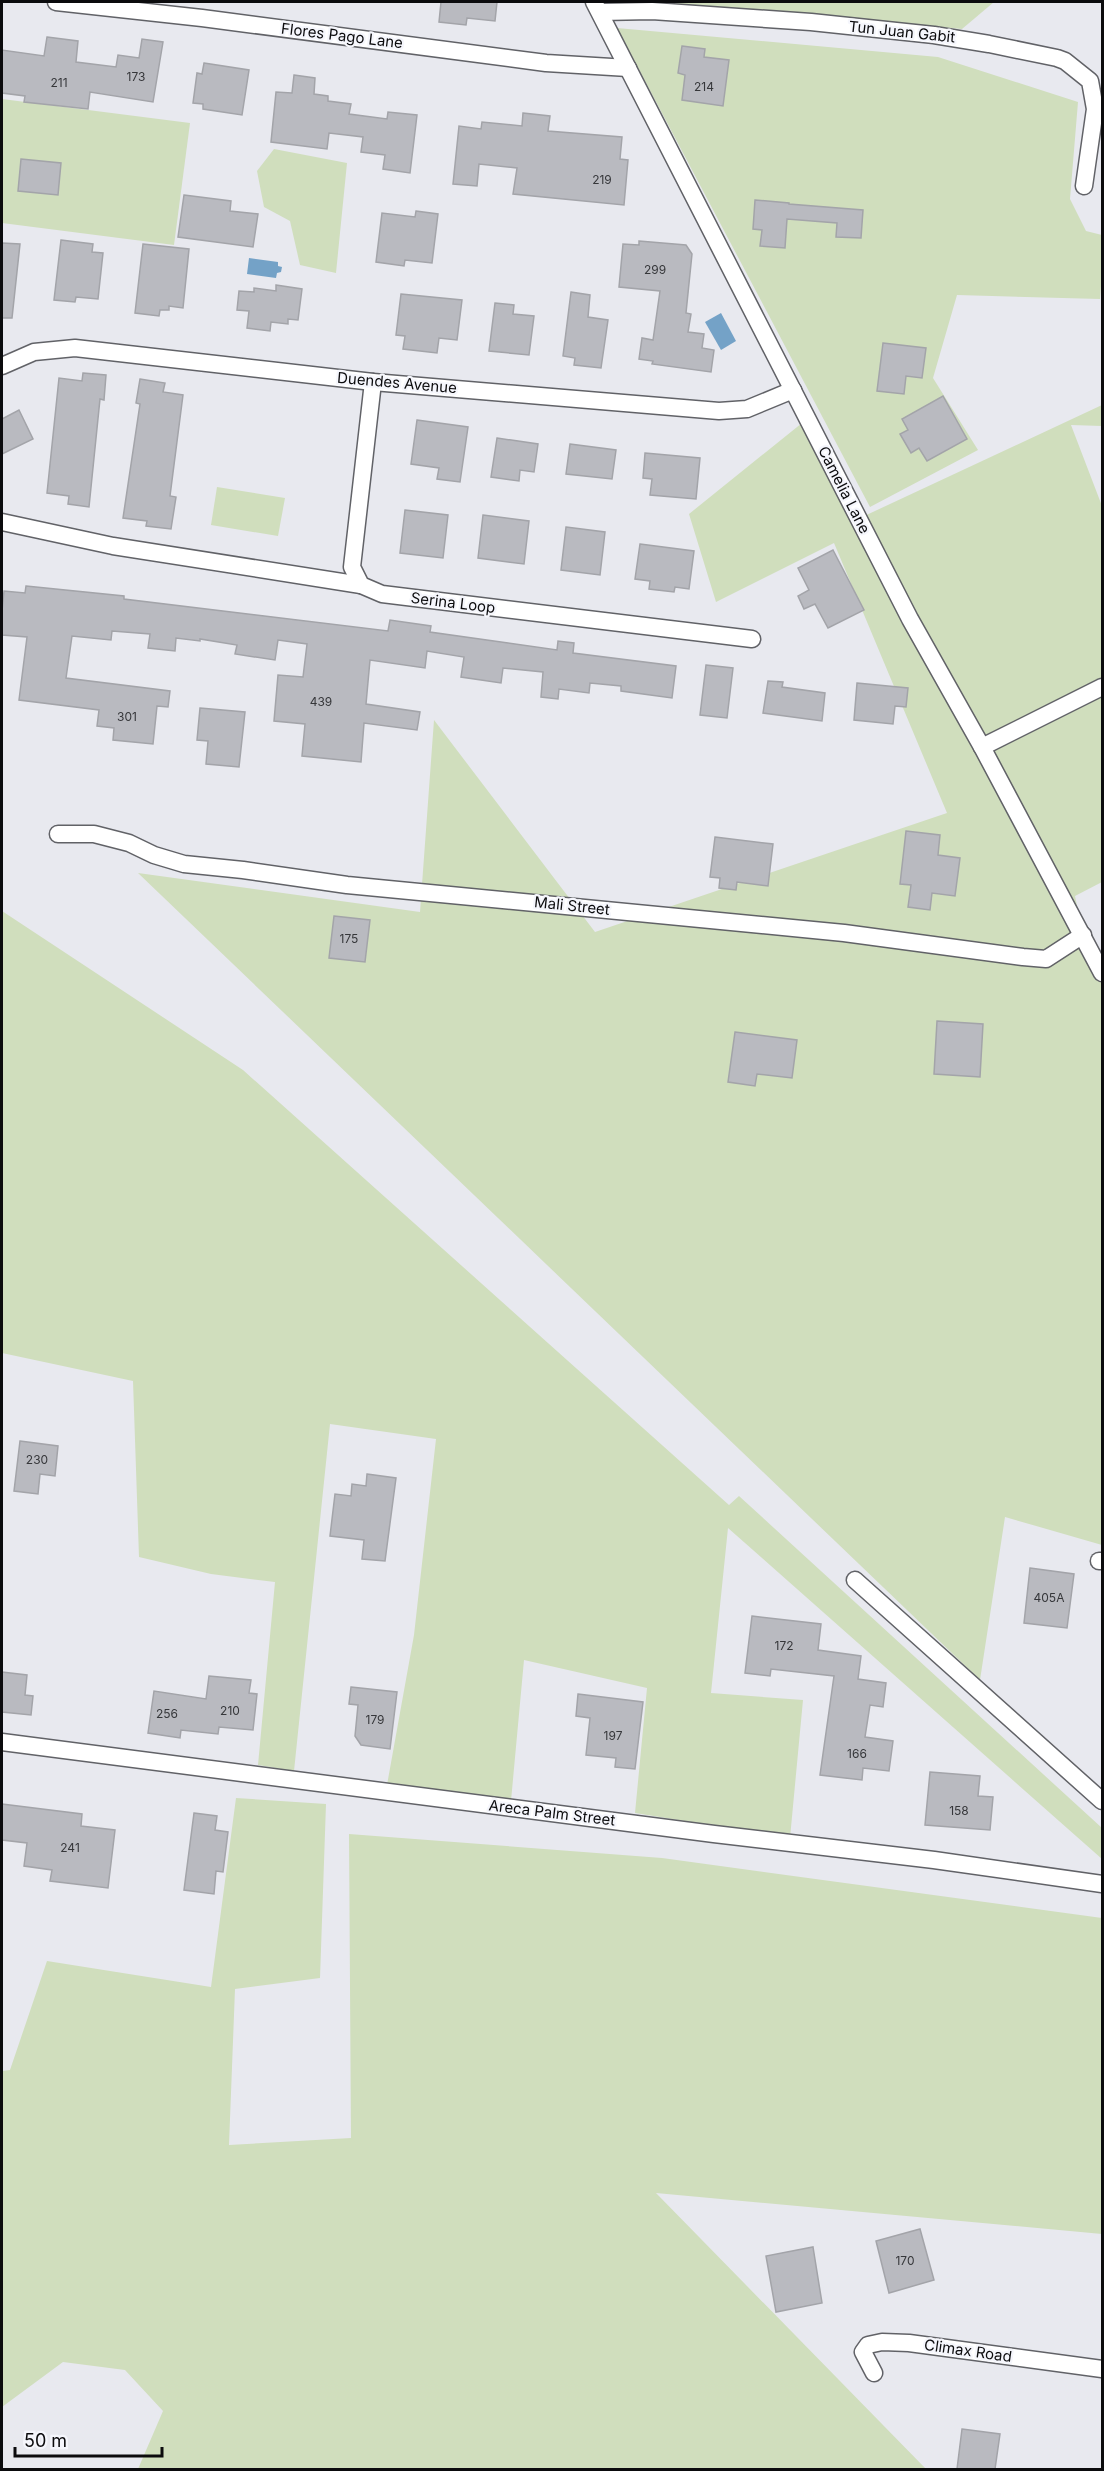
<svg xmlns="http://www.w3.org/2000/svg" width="1104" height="2471" font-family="Inter,sans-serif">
<rect width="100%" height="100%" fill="#e8e9ef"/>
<!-- green -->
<g fill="#d0debd">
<path d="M655,2H994L962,29Z"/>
<path d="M617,28L938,57L1078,102L1070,199L1086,231L1102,235V273L1100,299L957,295L933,378L978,450L870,507Z"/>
<path d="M2,99L190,123L174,245L2,223Z"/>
<path d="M274,149L347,163L336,273L300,265L290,221L264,207L257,171Z"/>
<path d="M1102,405V426L1071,425L1102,506V882L1075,896L1083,935L1102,974V1545L1005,1517L980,1680L138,873L420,912L434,720L595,932L947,813L834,543L716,602L689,514L807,419L860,518Z"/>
<path d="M217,487L285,498L278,536L211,525Z"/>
<path d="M2,911L243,1070L729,1505L739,1496L1102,1828V1859L728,1528L711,1693L803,1700L790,1838L635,1813L647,1688L524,1660L511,1801L387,1785L414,1635L436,1439L330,1424L294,1771L258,1765L275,1582L211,1574L139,1557L133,1381L2,1353Z"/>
<path d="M236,1798L326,1804L320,1978L235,1989L229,2145L351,2138L349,1834L662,1858L1102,1918V2234L656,2193L926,2469H138L163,2411L125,2370L63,2362L2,2407V2071L10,2070L47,1961L211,1987Z"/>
</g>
<!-- water -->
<g fill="#74a2c7">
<path d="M249,258L278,262V266L282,267L281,272L277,273L276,278L247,274Z"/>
<path d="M721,313L736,341L721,350L705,322Z"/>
</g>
<!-- building -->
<g fill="#b9bac0" stroke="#a3a4a9" stroke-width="1.5">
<path d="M441,2H497L495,21L467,18L466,25L439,22Z"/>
<path d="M47,37L78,41L76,62L116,67L118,55L139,58L142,39L163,42L153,102L90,92L88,109L24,102L25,96L2,93V50L44,56Z"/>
<path d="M682,46L705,49L704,57L729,60L723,106L682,100L685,75L678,73Z"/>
<path d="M204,63L249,70L242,115L203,109V104L193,103L197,73L202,74Z"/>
<path d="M294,75L315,78L314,94L328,96V101L351,104L349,114L387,119L388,112L417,115L410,173L383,169L385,155L361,152L363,137L329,133L327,149L271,142L276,92L292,93Z"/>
<path d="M523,113L550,116L548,131L622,137L620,159L628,160L624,205L513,194L517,168L479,164L477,186L453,184L459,126L481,129L482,122L522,126Z"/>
<path d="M21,159L61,163L58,195L18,191Z"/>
<path d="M184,195L231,201L230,211L258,214L253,247L178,237Z"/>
<path d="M755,200L789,203V204L863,210L861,238L836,237L837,223L787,219L785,248L760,246L762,230L753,229Z"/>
<path d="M416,211L438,214L432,263L405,260L404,266L376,262L382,213L415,217Z"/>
<path d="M61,240L93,244L92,252L103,253L98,299L76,297L75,302L54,300Z"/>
<path d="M639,241L686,245L692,254L686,313L691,314L688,332L704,334L702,348L714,350L711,372L652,364L653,361L639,359L642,338L653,340L660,291L619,287L623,244L639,245Z"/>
<path d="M2,243L20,244L12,318H2Z"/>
<path d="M143,244L189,249L183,308L169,306V310H160L159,316L135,313Z"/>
<path d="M276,285L302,289L298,320L288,319V324L271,322L270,331L247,328L249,311L237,310L239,291L254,292V288L276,291Z"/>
<path d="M571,292L590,295L588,317L608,320L601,368L574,365L575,358L563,356Z"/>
<path d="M401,294L462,300L457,340L439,338L437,353L403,349L405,336L396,335Z"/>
<path d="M495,303L514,305L513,314L534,316L529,355L489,351Z"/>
<path d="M883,343L926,348L922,378L906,376L904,394L877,391Z"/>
<path d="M83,373L106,375L104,400L100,399L89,507L68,504L69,496L47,493L59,378L82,381Z"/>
<path d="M140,379L165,383L163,392L183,395L170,496L176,497L171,529L146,526L147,521L123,518L140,404L136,403Z"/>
<path d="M943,396L967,439L927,461L919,448L911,453L900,434L908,430L902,419Z"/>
<path d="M19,410L33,439L2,454V419Z"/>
<path d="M417,420L468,427L460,482L437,479L439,468L411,464Z"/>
<path d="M497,438L538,444L534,472L520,470L519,481L491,477Z"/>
<path d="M570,444L616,450L612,479L566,474Z"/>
<path d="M645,453L700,458L696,499L650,495L652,479L643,478Z"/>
<path d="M405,510L448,515L443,558L400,553Z"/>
<path d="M483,515L529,521L524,564L478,558Z"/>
<path d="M566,527L605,532L600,575L561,570Z"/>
<path d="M640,544L694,551L689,589L675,587L674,592L649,589L650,581L635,579Z"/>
<path d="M833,550L864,610L828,628L815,604L804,609L798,596L809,590L798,568Z"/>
<path d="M26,586L124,596V599L388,631L390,620L431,626L430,632L557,650L558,641L574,643L573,653L676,666L672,698L621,691V686L590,683L589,693L559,689L558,699L541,697L543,672L503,668L501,683L461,677L464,657L427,651L425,668L370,660L366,704L420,712L417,730L364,723L361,762L302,756L305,724L274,721L278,675L303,677L307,644L278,640L275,660L235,654L237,645L200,639V641L176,638L175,651L148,648L150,634L112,631L111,640L72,636L66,678L170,691L168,707L157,706L153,744L113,740L114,728L97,726L99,710L19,700L27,637L2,635V611L4,591L25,593Z"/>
<path d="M706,665L733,668L727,718L700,715Z"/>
<path d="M768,681L783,682L782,687L825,693L822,721L763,713Z"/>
<path d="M857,683L908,688L906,707L895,706L893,724L854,720Z"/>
<path d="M200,708L245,712L239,767L206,764L208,741L197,740Z"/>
<path d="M906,831L940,835L938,855L960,858L955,896L932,893L930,910L908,907L911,885L900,884Z"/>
<path d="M715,837L773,844L768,886L737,882L736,890L719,888L720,878L710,877Z"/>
<path d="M334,916L370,920L365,962L329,958Z"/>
<path d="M937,1021L983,1024L980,1077L934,1074Z"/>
<path d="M735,1032L797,1040L792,1078L757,1074L755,1086L728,1082Z"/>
<path d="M20,1441L58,1446L55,1476L40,1474L38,1494L14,1491Z"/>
<path d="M367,1474L396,1478L385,1561L362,1559L364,1540L330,1536L335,1494L351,1496L352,1484L366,1486Z"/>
<path d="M1030,1568L1074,1574L1067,1628L1024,1623Z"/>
<path d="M752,1616L821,1624L818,1650L861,1656L858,1679L886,1683L883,1707L870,1705L865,1737L893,1741L889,1771L863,1768L862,1780L820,1775L834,1676L771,1669L770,1676L745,1673Z"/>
<path d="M2,1672L27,1675L25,1695L33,1696L31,1715L2,1712Z"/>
<path d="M209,1676L251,1680L249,1693L257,1694L253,1730L219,1727L218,1734L181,1730L180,1738L148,1733L154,1691L206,1699Z"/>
<path d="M351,1687L397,1692L390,1749L361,1745L355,1736L358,1705L349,1704Z"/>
<path d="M578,1694L643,1702L635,1769L615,1767L616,1758L586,1755L590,1718L576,1716Z"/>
<path d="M930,1772L980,1776L978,1796L993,1797L990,1830L925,1825Z"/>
<path d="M2,1804L82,1814L81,1826L115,1830L108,1888L50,1881L52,1870L24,1866L27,1843L2,1840Z"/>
<path d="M194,1813L217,1816L215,1830L228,1832L223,1872L216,1871L214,1894L184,1890Z"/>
<path d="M920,2229L934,2280L889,2293L876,2241Z"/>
<path d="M813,2247L822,2303L776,2312L766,2256Z"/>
<path d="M962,2429L1000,2434L995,2469H957Z"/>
</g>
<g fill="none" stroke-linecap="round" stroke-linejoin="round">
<defs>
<g id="minor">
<path d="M56,2L202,18L546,63L628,68"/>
<path d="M594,2L910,619L982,747L1102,973"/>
<path d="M600,12L652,11L811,22L934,35L989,44L1057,58L1065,61L1090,81L1095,109L1084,186"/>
<path d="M2,366L34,352L75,348L373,382L719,411L747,409L793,390"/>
<path d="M373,382L352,567L361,585L382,594L752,639"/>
<path d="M2,522L113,546L361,585"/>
<path d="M982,747L1102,687"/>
<path d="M58,834H94L129,843L154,855L184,864L243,870L347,885L844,933L1023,957L1046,959L1083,935"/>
<path d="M1099,1561H1102"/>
<path d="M855,1580L1102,1801"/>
<path d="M2,1742L714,1834L934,1860L1102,1884"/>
<path d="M874,2373L863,2352L868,2345L882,2342L909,2343L1102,2369"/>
</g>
</defs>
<!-- minor casing -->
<use href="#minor" stroke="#616267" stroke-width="19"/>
<!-- minor -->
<use href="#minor" stroke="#fff" stroke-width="16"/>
</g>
<g text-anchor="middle" stroke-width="4.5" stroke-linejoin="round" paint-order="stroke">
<!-- number labels -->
<g font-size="12" fill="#36373a">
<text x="136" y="81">173</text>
<text x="59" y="87">211</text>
<text x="704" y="91">214</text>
<text x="602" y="184">219</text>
<text x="655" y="274">299</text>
<text x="321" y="706">439</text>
<text x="127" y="721">301</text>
<text x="349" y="943">175</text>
<text x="37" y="1464">230</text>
<text x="1049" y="1602">405A</text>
<text x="784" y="1650">172</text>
<text x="230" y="1715">210</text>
<text x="167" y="1718">256</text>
<text x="375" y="1724">179</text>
<text x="613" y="1740">197</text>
<text x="857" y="1758">166</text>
<text x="959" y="1815">158</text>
<text x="70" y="1852">241</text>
<text x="905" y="2265">170</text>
</g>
<!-- street labels -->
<g font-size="15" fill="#0b0b0d" stroke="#f5f6fc">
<text transform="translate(902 32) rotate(6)" y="5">Tun Juan Gabit</text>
<text transform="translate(342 36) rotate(7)" y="5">Flores Pago Lane</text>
<text transform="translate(397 383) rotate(5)" y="5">Duendes Avenue</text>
<text transform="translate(844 490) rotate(63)" y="5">Camelia Lane</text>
<text transform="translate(453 603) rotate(7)" y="5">Serina Loop</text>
<text transform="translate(572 906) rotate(6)" y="5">Mali Street</text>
<text transform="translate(552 1813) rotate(7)" y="5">Areca Palm Street</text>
<text transform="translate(968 2351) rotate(8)" y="5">Climax Road</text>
</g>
</g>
<!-- border -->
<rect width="1104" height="2471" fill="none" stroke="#0b0b0d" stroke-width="6"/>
<!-- scale -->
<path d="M15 2447v9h147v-9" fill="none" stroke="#0b0b0d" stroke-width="3"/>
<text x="24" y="2447" font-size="18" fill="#0b0b0d" stroke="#f5f6fc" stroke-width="4.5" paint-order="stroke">50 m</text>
</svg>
